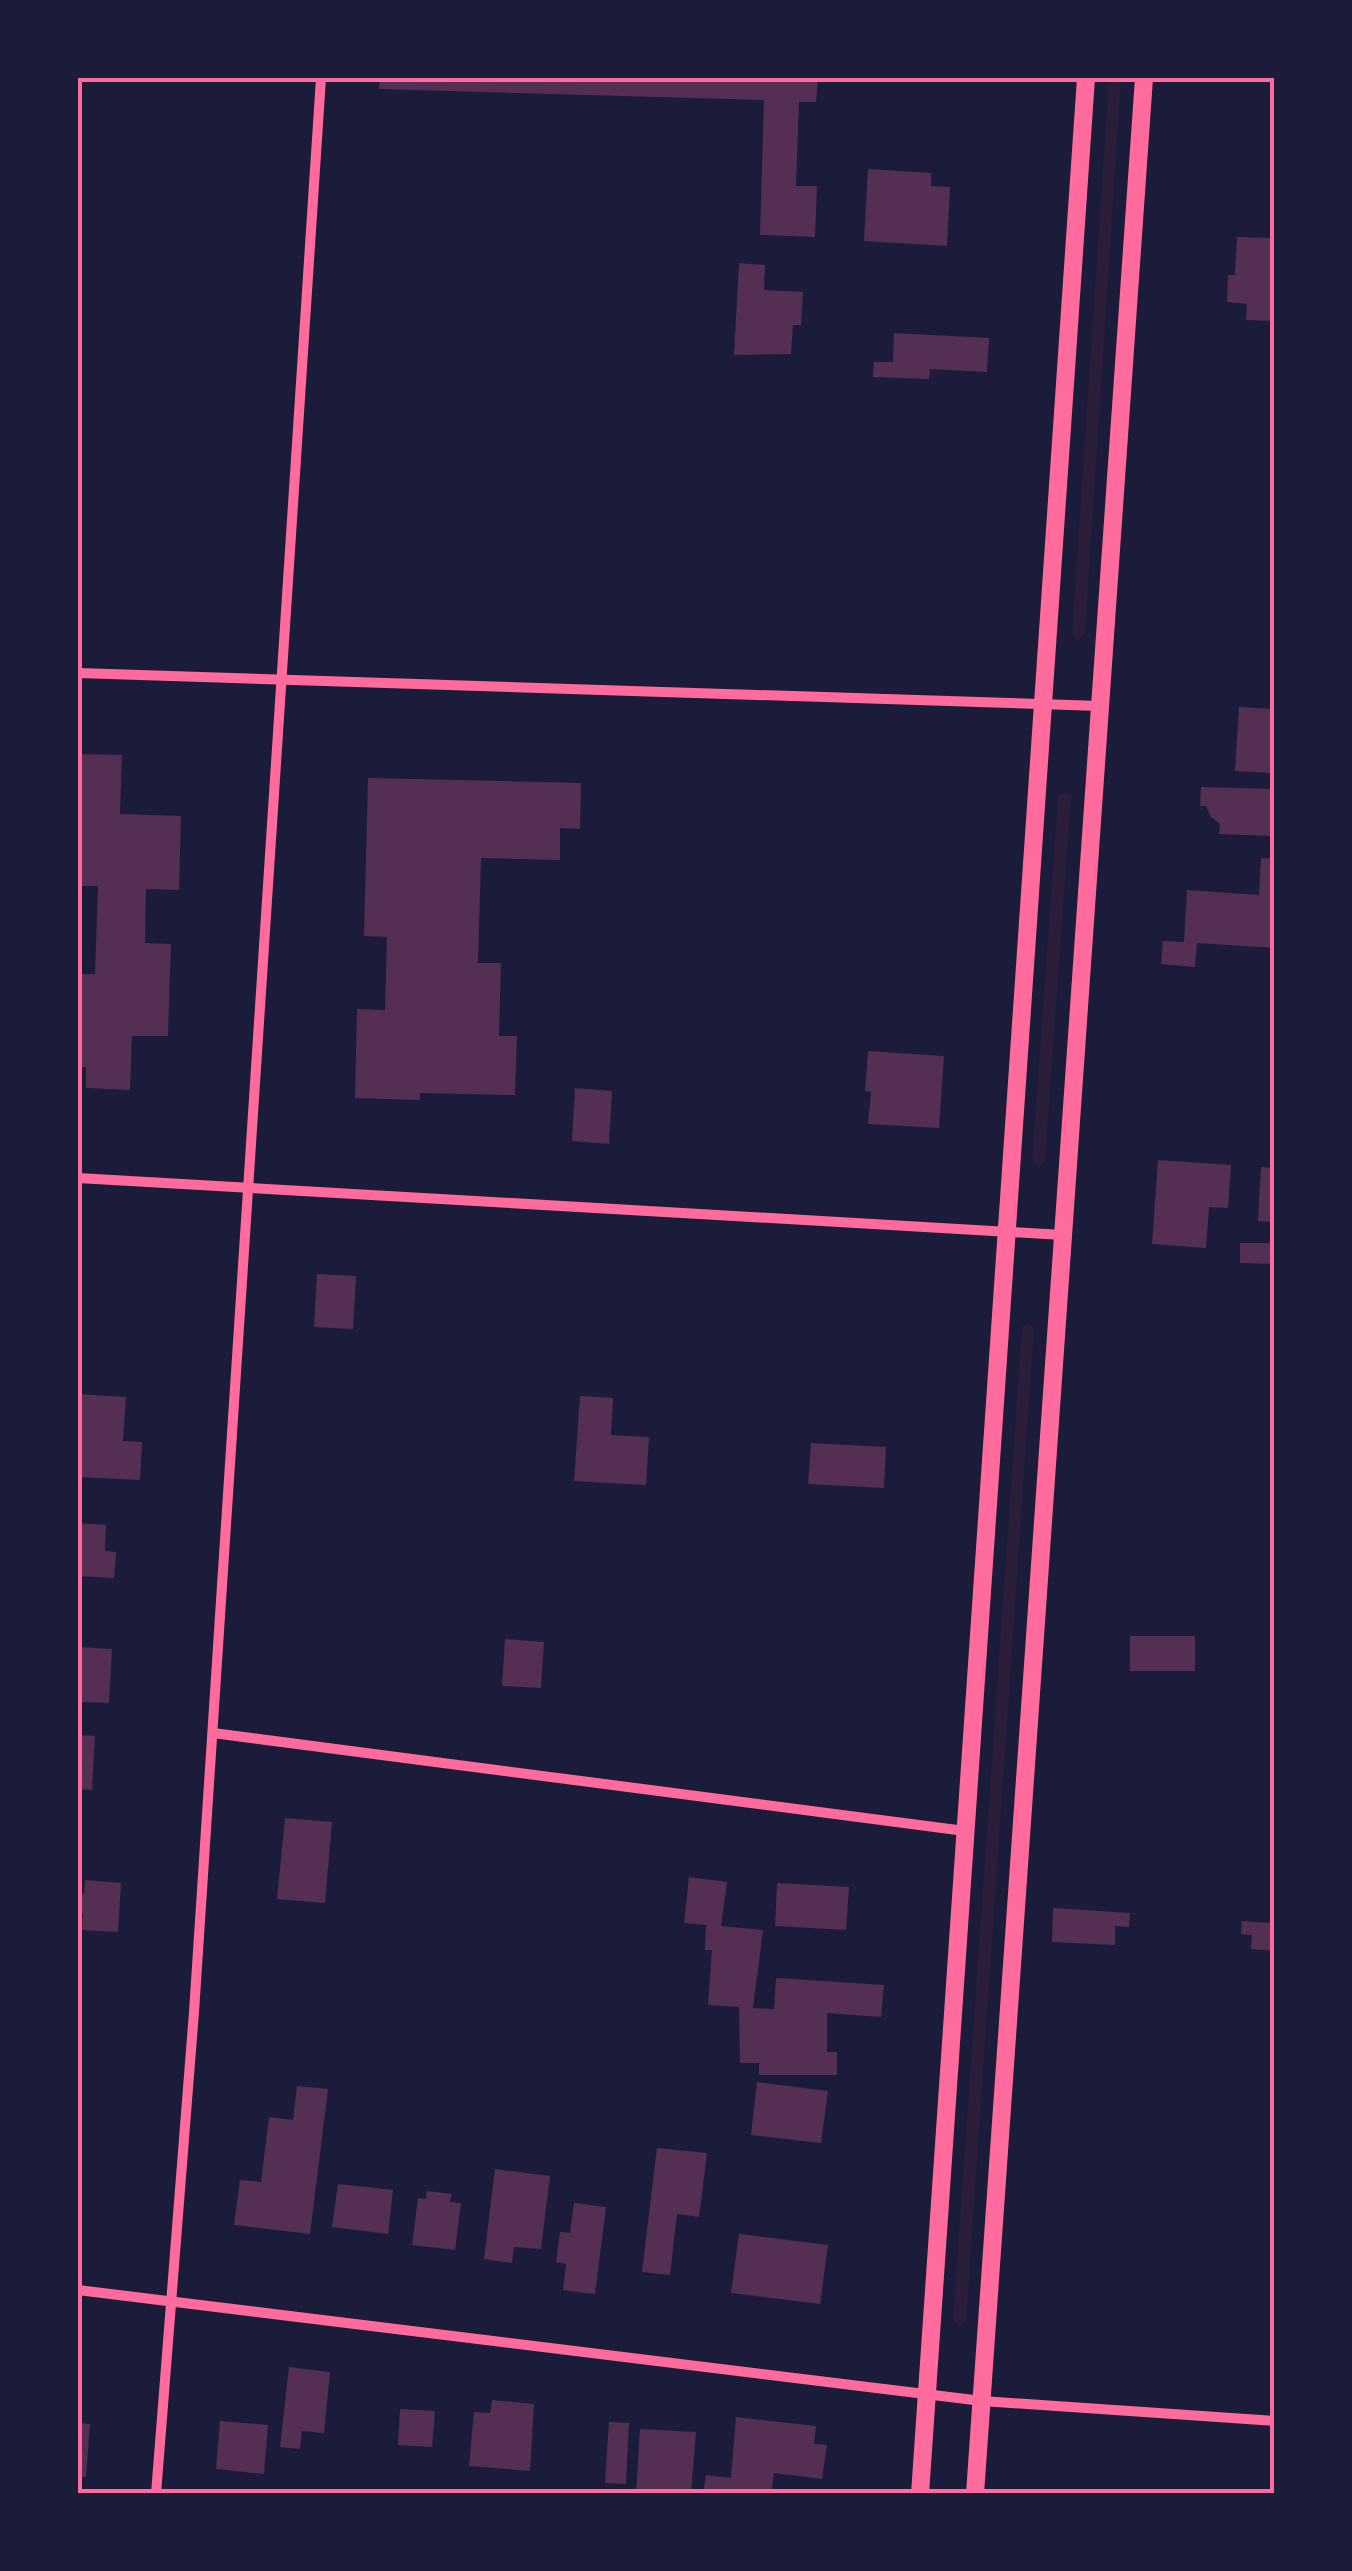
<svg xmlns="http://www.w3.org/2000/svg" width="1352" height="2571" font-family="'Noto Sans',sans-serif">
<rect width="100%" height="100%" fill="#1b1b3a"/>
<!-- green -->
<g fill="#2a1e3b">
<path d="M1109,78H1121L1085,634L1078,640L1072,633Z"/>
<path d="M1065,792L1071,797L1045,1161L1038,1167L1032,1160L1058,797Z"/>
<path d="M1029,1323L1034,1328L966,2321L959,2327L953,2320L1022,1327Z"/>
</g>
<!-- building -->
<g fill="#542f53">
<path d="M380,78H818L816,102H799L796,186H817L815,237L760,235L764,100L379,89Z"/>
<path d="M868,169L931,173V186L950,187L947,246L864,241Z"/>
<path d="M1237,237L1274,238V321L1246,320L1247,304L1227,302L1228,275H1235Z"/>
<path d="M739,263L765,265L764,290L803,292L801,325H793L791,354L734,355Z"/>
<path d="M894,333L989,338L987,372L930,369L929,379L873,377L874,362H893Z"/>
<path d="M1239,707L1274,709V773L1235,771Z"/>
<path d="M78,754L122,755L120,814L181,816L179,890L146,889L145,943L171,944L168,1036H132L130,1090L86,1088V1067H78V974H95L98,886H78Z"/>
<path d="M368,778L581,783L580,829L560,828V860L481,858L478,963H501L499,1036H517L515,1095L420,1093V1100L355,1098L357,1009L385,1010L387,937L364,936Z"/>
<path d="M1201,787L1274,789V836L1219,834L1220,824L1211,817L1206,806H1200Z"/>
<path d="M1261,858L1274,859V948L1197,943L1195,967L1161,964L1163,941L1184,942L1187,890L1259,895Z"/>
<path d="M868,1051L944,1056L939,1128L868,1124L871,1092L865,1091Z"/>
<path d="M575,1088L612,1091L609,1144L572,1141Z"/>
<path d="M1158,1160L1231,1165L1228,1208L1209,1207L1206,1248L1152,1244Z"/>
<path d="M1261,1167L1274,1168V1222L1258,1221Z"/>
<path d="M1240,1243H1274V1264L1240,1263Z"/>
<path d="M317,1274L356,1276L353,1329L314,1327Z"/>
<path d="M78,1394L126,1397L123,1441L142,1442L140,1480L78,1477Z"/>
<path d="M580,1396L613,1398L611,1435L649,1437L646,1485L574,1481Z"/>
<path d="M811,1443L886,1447L884,1488L808,1484Z"/>
<path d="M78,1523L106,1525L105,1551L116,1552L114,1578L78,1576Z"/>
<rect x="1130" y="1636" width="65" height="35"/>
<path d="M505,1639L544,1642L541,1688L502,1686Z"/>
<path d="M78,1647L112,1649L109,1703L78,1702Z"/>
<path d="M78,1735L95,1736L92,1790L78,1789Z"/>
<path d="M285,1818L332,1822L325,1903L277,1899Z"/>
<path d="M689,1877L727,1882L721,1926L763,1930L753,2008L774,2009L776,1978L884,1985L881,2017L827,2013V2052H837V2075H759V2063H740L739,2007L708,2005L712,1950H705L706,1925L684,1923Z"/>
<path d="M85,1880L121,1883L118,1932L82,1930L83,1913L78,1912V1894H84Z"/>
<path d="M777,1883L849,1887L846,1930L775,1926Z"/>
<path d="M1053,1908L1130,1913L1129,1927L1115,1926V1945L1052,1942Z"/>
<path d="M1242,1921L1274,1923V1951L1251,1949L1252,1935L1241,1934Z"/>
<path d="M757,2082L828,2091L821,2143L751,2135Z"/>
<path d="M297,2086L328,2089L310,2234L234,2225L240,2180L261,2182L269,2117L293,2120Z"/>
<path d="M657,2148L707,2153L699,2217L677,2214L670,2275L642,2272Z"/>
<path d="M495,2169L550,2176L541,2249L514,2247L512,2263L484,2259Z"/>
<path d="M338,2184L393,2190L388,2234L332,2227Z"/>
<path d="M427,2191L452,2194L450,2202L461,2203L455,2250L412,2245L418,2198L426,2199Z"/>
<path d="M574,2203L606,2207L595,2294L563,2290L566,2264L556,2262L560,2232L570,2233Z"/>
<path d="M739,2234L828,2245L820,2304L731,2293Z"/>
<path d="M289,2367L330,2372L324,2433L302,2431L300,2449L280,2447Z"/>
<path d="M492,2400L534,2404L530,2471L469,2466L474,2412L490,2413Z"/>
<path d="M400,2409L435,2411L432,2447L398,2445Z"/>
<path d="M736,2417L816,2426L814,2444L827,2445L822,2479L774,2473L771,2494H703L706,2475L731,2478Z"/>
<path d="M220,2421L268,2425L264,2474L216,2469Z"/>
<path d="M609,2422L629,2423L626,2484L605,2483Z"/>
<path d="M78,2423L90,2424L86,2477L78,2476Z"/>
<path d="M640,2429L696,2432L691,2494H636Z"/>
</g>
<g fill="none" stroke-linecap="round" stroke-linejoin="round">
<!-- minor -->
<g stroke="#ff6b9d" stroke-width="10">
<path d="M78,673L1100,706"/>
<path d="M78,1178L1063,1235"/>
<path d="M213,1733L965,1831"/>
<path d="M78,2290L982,2401L1274,2421"/>
<path d="M156,2494L194,2012L321,78"/>
</g>
<!-- tertiary -->
<g stroke="#ff6b9d" stroke-width="18">
<path d="M920,2494L1086,78"/>
<path d="M975,2494L1144,78"/>
</g>
</g>
<!-- border -->
<rect width="1352" height="2571" fill="none" stroke="#1b1b3a" stroke-width="160"/>
<rect x="80" y="80" width="1192" height="2411" fill="none" stroke="#ff6b9d" stroke-width="4"/>
</svg>
